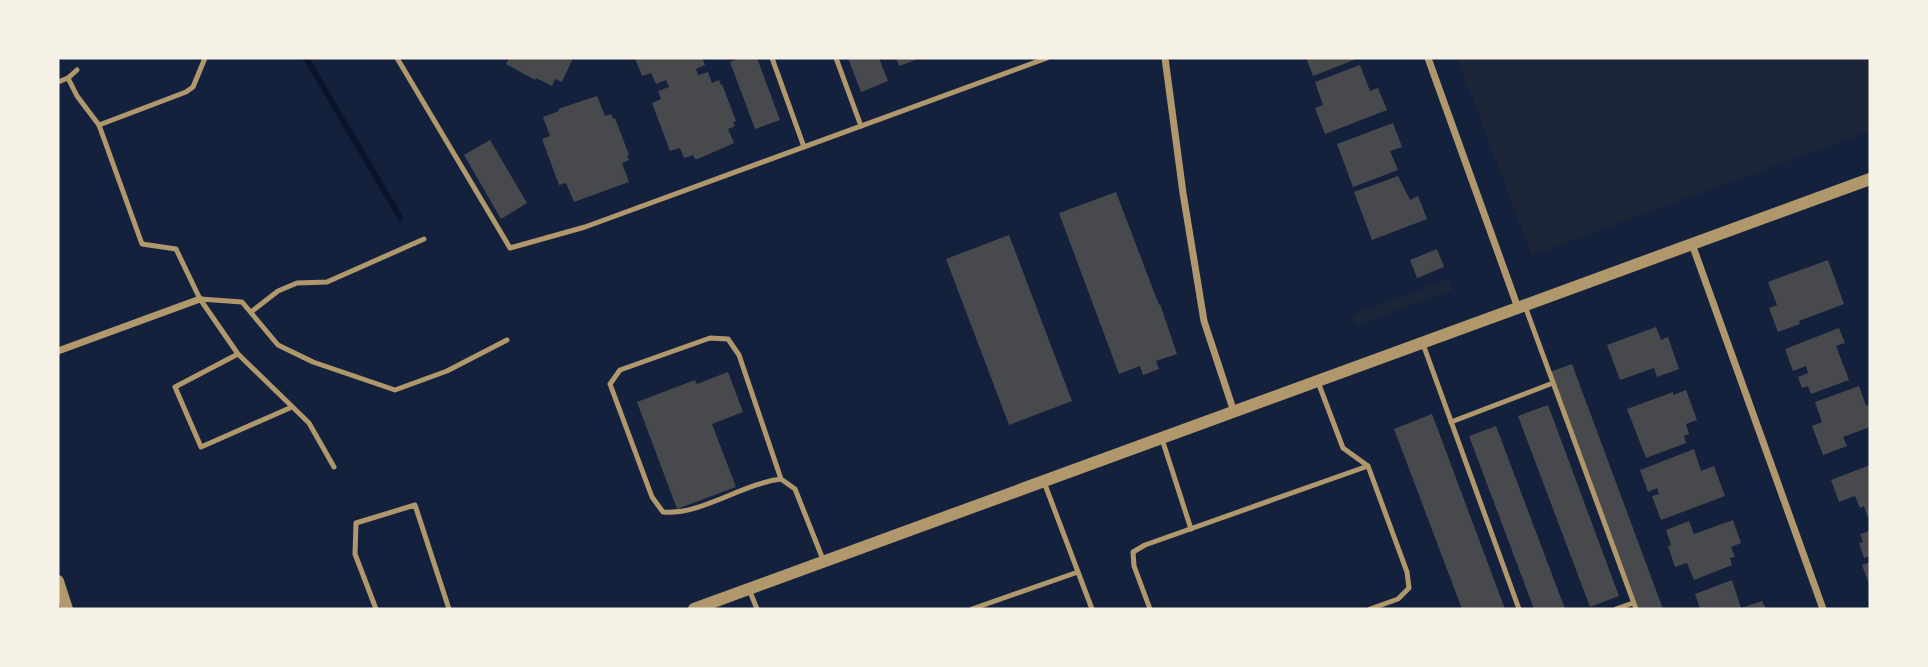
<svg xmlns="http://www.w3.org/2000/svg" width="1928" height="667" font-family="Raleway,sans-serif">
<rect width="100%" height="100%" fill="#14213d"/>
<!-- green -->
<g fill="#1d2539">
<path d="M1457,58H1870V131L1532,255Z"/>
<path d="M1448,279L1452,290L1356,326L1352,315Z"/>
</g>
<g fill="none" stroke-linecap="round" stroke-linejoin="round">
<!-- stream -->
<path stroke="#0b132b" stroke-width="6" d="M306,58L400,217"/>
</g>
<!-- building -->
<g fill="#48494c">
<path d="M509,58H573L562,82L555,79L552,86L536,78L535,80L506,64Z"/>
<path d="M635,58H702L705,65L696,69L698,75L708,72L712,83L719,80L721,85L722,84L736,121L733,122L735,126L728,129L734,143L698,159H695L693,155L684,158L680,148L670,151L652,103L661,99L658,91L669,87L666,80L656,84L651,73L642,76Z"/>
<path d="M740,58H757L780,120L755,129L730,62Z"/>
<path d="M848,58H879L888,81L861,92Z"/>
<path d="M896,58H921L899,66Z"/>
<path d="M1306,58H1359L1313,76Z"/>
<path d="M1360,65L1370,91L1378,88L1387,110L1325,134L1315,108L1323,105L1315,82Z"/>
<path d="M597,96L605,116L611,114L613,119L615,118L629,155L627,156L629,160L622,163L629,182L574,202L566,183L559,185L542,139L550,136L543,117L559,111L558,109Z"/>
<path d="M1393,123L1402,147L1390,151L1398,170L1353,187L1337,144Z"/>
<path d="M490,140L527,203L501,219L464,155Z"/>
<path d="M1398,176L1410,200L1418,196L1427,219L1372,240L1354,192Z"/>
<path d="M1116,192L1159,305L1160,304L1177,354L1156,361L1159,369L1143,375L1140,366L1119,374L1059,213Z"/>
<path d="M1009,235L1072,401L1009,425L946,259Z"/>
<path d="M1437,249L1444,267L1417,278L1410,260Z"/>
<path d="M1828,260L1844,304L1799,321L1800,324L1778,332L1769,308L1777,305L1768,282Z"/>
<path d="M1656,327L1661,340L1668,337L1679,369L1657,377L1654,368L1620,380L1607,345Z"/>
<path d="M1839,328L1845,343L1836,346L1849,380L1811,394L1808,386L1802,388L1798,377L1808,373L1806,366L1793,371L1785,349Z"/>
<path d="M1572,364L1663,609H1638L1550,372Z"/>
<path d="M728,372L743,412L712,424L736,487L677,509L637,402L695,380L697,384Z"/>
<path d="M1859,386L1866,406L1870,404V427L1843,437L1847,446L1823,455L1812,426L1822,422L1815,402Z"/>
<path d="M1686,390L1697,420L1686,424L1689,434L1684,436L1686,443L1646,458L1627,409L1673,392V395Z"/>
<path d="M1548,405L1619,596L1590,607L1518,416Z"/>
<path d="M1432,414L1505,609H1462L1394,429Z"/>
<path d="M1496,426L1565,609H1534L1469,436Z"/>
<path d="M1694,449L1701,471L1714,466L1725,496L1661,520L1652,496L1659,494L1657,488L1648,492L1640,470Z"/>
<path d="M1870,465V517L1868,518L1864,506L1860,508L1855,496L1839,502L1831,480Z"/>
<path d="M1733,520L1741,543L1731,547L1735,557L1730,558L1732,565L1694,580L1687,563L1675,567L1668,546L1671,545L1666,530L1689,521L1694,534Z"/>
<path d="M1870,531V556L1864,558L1859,543L1863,542L1860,534Z"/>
<path d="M1870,562V587L1862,565Z"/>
<path d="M1732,580L1741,608L1762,601L1766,609H1700L1695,594Z"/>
</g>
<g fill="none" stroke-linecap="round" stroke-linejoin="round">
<!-- service -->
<g stroke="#b1986c" stroke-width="5">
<path d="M397,58L510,248L585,227L1047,58"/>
<path d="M772,58L804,147"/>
<path d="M836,58L861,126"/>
<path d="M68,78L77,70"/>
<path d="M58,82L68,78L77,96L99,125L186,92L193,87L205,58"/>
<path d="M99,125L142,244L176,249L200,299L238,354L309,423L334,467"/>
<path d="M200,299L242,302L278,345L313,362L395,390L447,371L507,340"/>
<path d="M1525,306L1636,609"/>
<path d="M251,312L278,291L297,283L327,282L424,239"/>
<path d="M1423,344L1519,609"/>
<path d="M238,354L175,387L201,447L292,407"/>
<path d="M1318,382L1343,448L1368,466L1407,572L1409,588L1398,599L1370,609"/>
<path d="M1451,422L1553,383"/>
<path d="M1162,439L1191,529"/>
<path d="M781,479L739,355L728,339L710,338L620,370L610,384L652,497L663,512C702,515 741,484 781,479L795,489L824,562"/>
<path d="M1044,482L1092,609"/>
<path d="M749,589L757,609"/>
<path d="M376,609L355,554L356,523L415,505L449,609"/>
<path d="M972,609L1078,572"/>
<path d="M1150,609L1134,566L1133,552L1145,545L1368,466"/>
<path d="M1616,609L1633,603"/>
</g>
<!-- minor -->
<g stroke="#b1986c" stroke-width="7">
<path d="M1165,58L1183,193L1204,321L1234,412"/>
<path d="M1428,58L1518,308"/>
<path d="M1692,244L1823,609"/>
<path d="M58,351L200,299"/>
</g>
<!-- tertiary -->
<g stroke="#b1986c" stroke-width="12">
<path d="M58,581L67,609"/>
<path d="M694,609L1870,179"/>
</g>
</g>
<!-- border -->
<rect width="1928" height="667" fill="none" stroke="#f6f1e7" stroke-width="119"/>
</svg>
